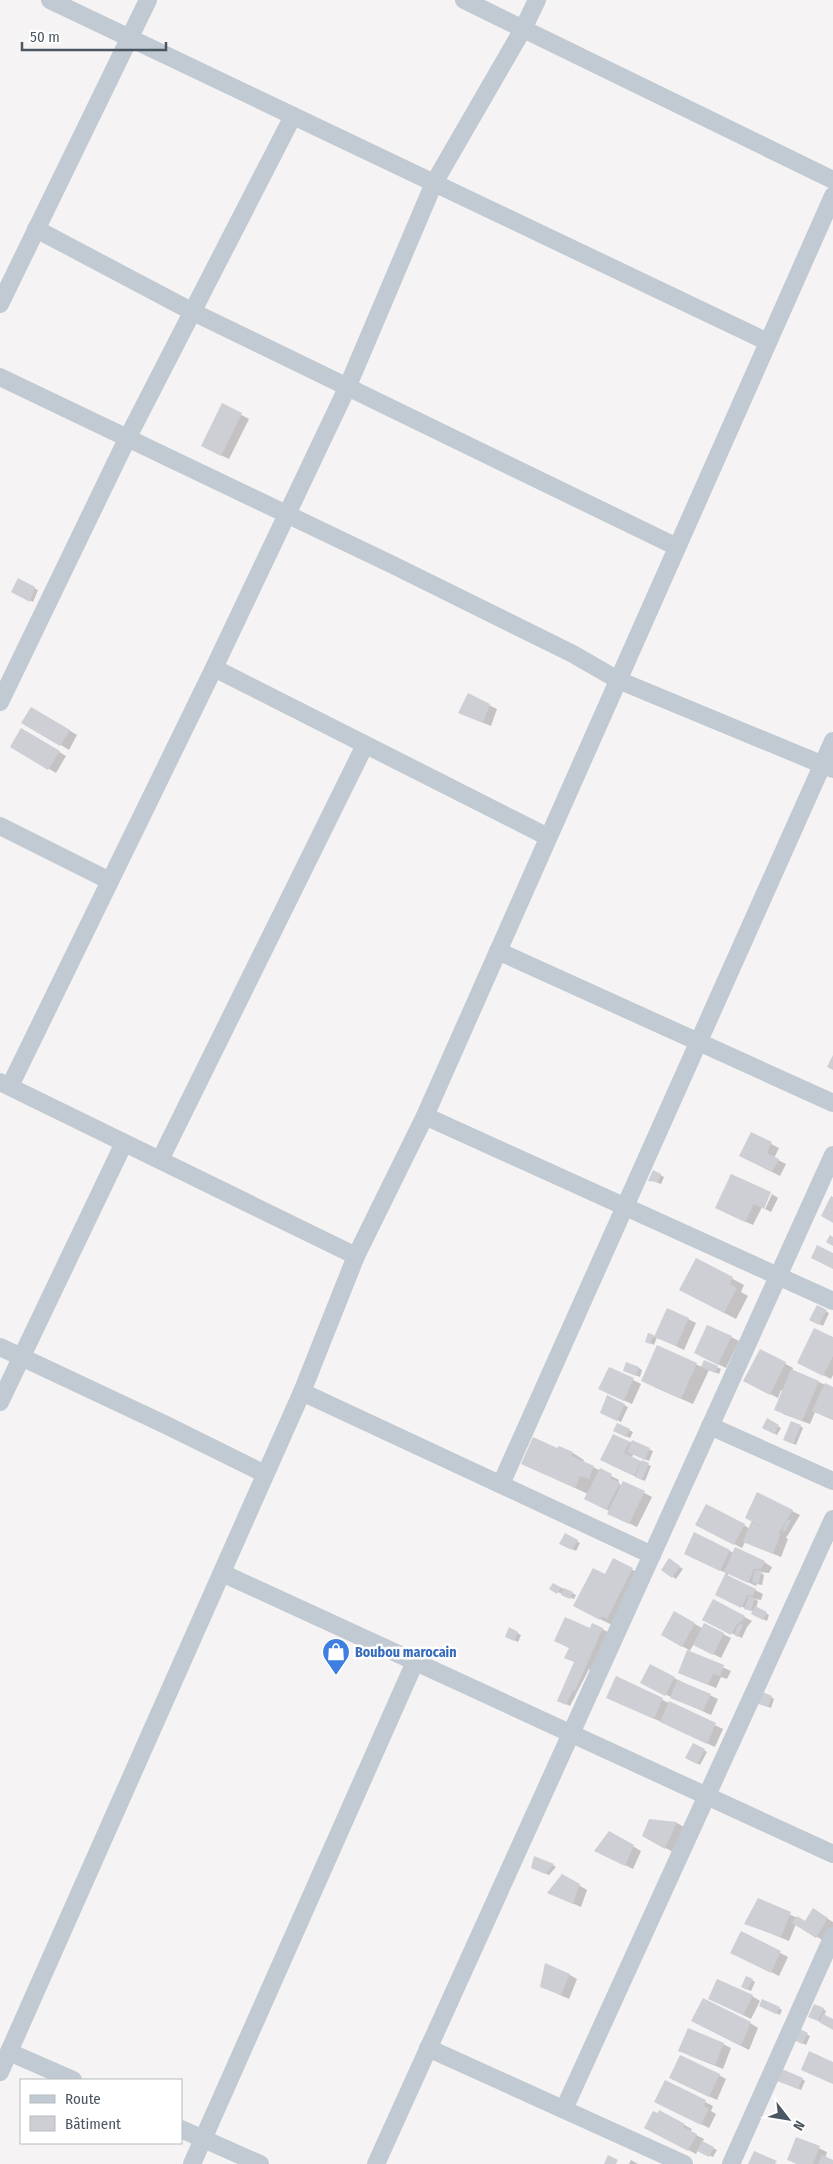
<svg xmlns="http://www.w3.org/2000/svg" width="833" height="2164" font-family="'Fira Sans Condensed',sans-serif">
<rect width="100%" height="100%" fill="#f5f3f3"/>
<!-- shadow -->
<g fill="#0003">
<path d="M223,405L249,419L229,459L210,450Z"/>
<path d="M18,580L38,590L33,602L13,592Z"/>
<path d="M468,695L497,709L491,726L467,716Z"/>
<path d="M32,708L77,735L69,750L23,722Z"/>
<path d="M21,729L66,756L56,773L11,746Z"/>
<path d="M752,1134L779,1148L774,1158L786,1164L780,1176L748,1160Z"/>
<path d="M653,1171L664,1177L661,1184L650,1180Z"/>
<path d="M732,1176L762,1207L753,1225L724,1212Z"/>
<path d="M772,1194L778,1198L771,1212L765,1209Z"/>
<path d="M696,1259L744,1285L741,1292L748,1296L736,1319L692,1296Z"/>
<path d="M818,1307L829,1313L823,1326L811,1320Z"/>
<path d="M688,1319L696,1323L684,1350L657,1337L654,1345L650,1343L649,1334L655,1337Z"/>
<path d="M731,1337L739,1341L726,1368L703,1357Z"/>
<path d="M833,1339V1375L831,1379L806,1366Z"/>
<path d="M657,1347L702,1367L704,1361L721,1369L719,1374L709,1370L693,1404L654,1387Z"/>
<path d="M760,1350L793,1368L792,1371L833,1388V1420L815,1412L810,1424L783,1414V1391L781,1390L778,1398L752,1385Z"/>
<path d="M610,1368L641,1384L632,1404L607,1393Z"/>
<path d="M639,1368L642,1370L640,1377L627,1372Z"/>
<path d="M624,1405L628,1407L621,1422L601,1412Z"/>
<path d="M767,1420L781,1428L777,1435L764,1427Z"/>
<path d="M800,1426L803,1428L796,1445L788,1441Z"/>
<path d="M629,1430L633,1432L630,1438L618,1433Z"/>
<path d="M613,1435L653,1451L649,1461L633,1454L632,1458L651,1466L645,1481L609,1464Z"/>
<path d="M557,1450L573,1453L584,1460L583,1462L619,1480L618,1483L622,1486L624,1482L652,1497L637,1527L616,1517L609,1511L586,1498L588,1494L523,1464Z"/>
<path d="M758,1494L800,1515L786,1538L788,1539L781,1557L745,1542L742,1548L705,1529L744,1525L750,1529Z"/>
<path d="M565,1534L580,1543L576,1551L561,1543Z"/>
<path d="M695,1534L734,1553L764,1562L772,1567L769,1573L760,1572L764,1575L762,1585L757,1584L756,1586L729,1573L727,1576L763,1594L761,1600L754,1599L758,1601L756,1608L769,1615L767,1621L753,1614L754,1612L716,1595L726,1573L693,1558Z"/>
<path d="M614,1560L644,1576L612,1625L586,1612Z"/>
<path d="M672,1562L683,1569L676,1579L662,1569Z"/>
<path d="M554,1584L576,1595L574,1599L551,1589Z"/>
<path d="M713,1601L752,1621L747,1627L742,1638L711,1623Z"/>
<path d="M675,1613L702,1628L723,1634L731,1638L721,1658L694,1644L689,1652L731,1671L727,1679L721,1677L716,1688L680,1673L689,1650L662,1635Z"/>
<path d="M509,1629L521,1635L518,1642L510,1638Z"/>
<path d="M590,1629H602L610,1633L593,1671L589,1669L570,1706L562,1702L575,1662Z"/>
<path d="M617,1678L723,1729L715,1747L616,1701Z"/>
<path d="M674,1678L718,1699L711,1715L649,1687Z"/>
<path d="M771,1697L774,1699L771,1708L760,1704Z"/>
<path d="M694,1744L707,1752L700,1765L687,1758Z"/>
<path d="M650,1820L677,1823L684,1827L673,1852L644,1836Z"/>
<path d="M609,1832L641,1851L633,1869L603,1854Z"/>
<path d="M535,1858L553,1865L556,1867L549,1875L536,1869Z"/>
<path d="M563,1876L587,1890L581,1907L549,1893Z"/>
<path d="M759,1900L806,1922L813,1910L833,1922V1927L824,1941L796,1924L789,1941L745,1923Z"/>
<path d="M742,1933L788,1957L779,1976L740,1956Z"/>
<path d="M570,1975L577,1979L569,1999L542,1987Z"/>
<path d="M747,1977L755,1982L751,1991L742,1987Z"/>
<path d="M752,1996L760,2001L751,2019L717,2002Z"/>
<path d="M764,2008H779L782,2010L780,2015Z"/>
<path d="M823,2009L826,2011L824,2016L833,2020V2029L813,2018Z"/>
<path d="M750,2023L758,2028L749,2050L700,2025Z"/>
<path d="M800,2031L810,2036L806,2045L796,2040Z"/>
<path d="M723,2044L731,2048L723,2069L688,2055Z"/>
<path d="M719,2075L726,2079L717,2100L678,2082Z"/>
<path d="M802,2079L805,2081L801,2090L782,2082Z"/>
<path d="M665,2082L713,2106L711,2111L716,2114L709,2128L663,2106Z"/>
<path d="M660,2112L692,2129L690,2132L704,2139L702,2143L717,2150L713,2157L698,2150L696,2154L653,2132Z"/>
<path d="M797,2138L827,2152L825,2158L833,2161V2164H797L788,2159Z"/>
<path d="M631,2160L638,2164H629Z"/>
</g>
<!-- building -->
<g fill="#cdcfd5">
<path d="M222,403L242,413L221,456L201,446Z"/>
<path d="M18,578L35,587L30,602L11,592Z"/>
<path d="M468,693L490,704L483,723L458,713Z"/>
<path d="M31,707L70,730L60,746L21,723Z"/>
<path d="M21,728L60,751L48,770L10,747Z"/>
<path d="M833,1055V1070L827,1067Z"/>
<path d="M751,1132L772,1142L767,1153L779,1159L772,1172L739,1156Z"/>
<path d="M653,1170L661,1174L658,1182L648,1181Z"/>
<path d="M731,1174L771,1192L764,1209L754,1204L745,1222L715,1208Z"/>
<path d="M831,1196L833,1197V1223L821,1216Z"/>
<path d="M830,1235L833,1237V1246L826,1242Z"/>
<path d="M817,1245L833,1253V1269L811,1258Z"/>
<path d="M696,1258L733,1277L730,1284L737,1288L724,1313L679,1290Z"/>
<path d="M817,1305L827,1310L819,1325L809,1320Z"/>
<path d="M667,1308L689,1318L676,1346L654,1337Z"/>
<path d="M707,1325L732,1336L718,1365L694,1353Z"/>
<path d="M814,1328L833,1337V1356L823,1376L797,1363Z"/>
<path d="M648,1333L654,1335L650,1344L645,1342Z"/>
<path d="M657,1345L697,1363L681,1399L641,1381Z"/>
<path d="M760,1349L786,1362L770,1395L743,1381Z"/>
<path d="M704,1360L718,1366L715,1373L701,1367Z"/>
<path d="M626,1362L639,1367L636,1376L623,1371Z"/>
<path d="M609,1367L634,1378L624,1401L598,1389Z"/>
<path d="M791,1369L819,1381L802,1421L774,1410Z"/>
<path d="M825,1383L833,1387V1420L812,1411Z"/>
<path d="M607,1395L625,1404L617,1421L600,1413Z"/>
<path d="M767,1418L779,1425L774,1434L762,1428Z"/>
<path d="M791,1421L801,1425L793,1444L783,1440Z"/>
<path d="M617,1423L630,1429L626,1437L613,1431Z"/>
<path d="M613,1434L630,1442L624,1453L641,1461L634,1476L600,1460Z"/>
<path d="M533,1437L557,1448L559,1446L573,1452L572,1456L594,1466L589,1479L580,1476L575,1488L521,1464Z"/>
<path d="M632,1440L650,1448L645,1460L627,1452Z"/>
<path d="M642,1460L649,1463L642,1480L635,1477Z"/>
<path d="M600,1468L612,1474L610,1478L620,1483L606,1510L584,1499Z"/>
<path d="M623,1481L645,1491L629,1524L607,1514Z"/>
<path d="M757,1492L793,1510L778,1534L781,1533L773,1554L743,1542L751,1522L761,1526L745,1518Z"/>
<path d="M706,1504L745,1524L734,1545L695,1525Z"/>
<path d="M787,1520H791L785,1532L782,1530Z"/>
<path d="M694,1532L730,1550L720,1571L684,1554Z"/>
<path d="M565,1533L578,1540L572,1550L559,1544Z"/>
<path d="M735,1547L765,1561L761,1569H754L748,1583L724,1572Z"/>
<path d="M613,1558L633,1568L607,1619L602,1616L600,1620L573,1606L593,1568L605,1574Z"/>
<path d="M669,1558L680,1566L672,1578L661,1570Z"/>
<path d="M755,1570L762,1571L758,1584L752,1582Z"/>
<path d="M725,1574L756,1589L753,1596L745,1595L747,1596L741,1608L715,1595Z"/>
<path d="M553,1583L561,1588L557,1594L549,1589Z"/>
<path d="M564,1588L573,1592L570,1599L561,1595Z"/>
<path d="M749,1596L755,1598L751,1611L744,1609Z"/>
<path d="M713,1599L745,1616L742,1621L737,1624L731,1635L702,1620Z"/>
<path d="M755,1606L767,1612L763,1620L751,1614Z"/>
<path d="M674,1611L695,1623L682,1647L661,1635Z"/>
<path d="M565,1617L590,1628L592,1623L603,1628L575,1691L573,1690L566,1705L557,1701L574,1662L564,1658L569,1648L554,1641Z"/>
<path d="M704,1623L724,1633L713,1655L693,1645Z"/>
<path d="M743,1624L738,1637L734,1635L738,1625Z"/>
<path d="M509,1627L518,1632L514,1641L505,1637Z"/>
<path d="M687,1650L724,1665L720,1676L713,1674L708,1685L678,1673Z"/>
<path d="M650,1664L675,1677L665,1696L640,1683Z"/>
<path d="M616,1676L663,1698L654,1719L606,1698Z"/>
<path d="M677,1680L711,1694L703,1711L670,1698Z"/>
<path d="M760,1691L772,1696L768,1707L756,1703Z"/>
<path d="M669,1701L716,1723L707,1744L660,1722Z"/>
<path d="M693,1743L705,1749L697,1764L685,1758Z"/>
<path d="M649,1819L677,1822L665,1849L642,1836Z"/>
<path d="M609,1831L634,1845L625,1866L594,1851Z"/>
<path d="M534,1856L554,1864L545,1874L531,1868Z"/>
<path d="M562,1874L580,1884L573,1904L547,1893Z"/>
<path d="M758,1898L791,1912L781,1937L744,1924Z"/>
<path d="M813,1908L828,1918L816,1938L792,1923L797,1916L805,1921Z"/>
<path d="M741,1931L781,1951L771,1973L730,1953Z"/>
<path d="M545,1963L570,1974L561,1995L540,1987Z"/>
<path d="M746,1976L753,1979L747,1990L741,1987Z"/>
<path d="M717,1979L753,1995L743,2015L708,1999Z"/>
<path d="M703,1998L751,2022L741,2046L691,2021Z"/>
<path d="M762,1999L780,2007L776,2014L759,2006Z"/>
<path d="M814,2004L824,2008L818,2021L808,2017Z"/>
<path d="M823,2014L833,2019V2030L819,2022Z"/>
<path d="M688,2028L724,2043L715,2065L678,2051Z"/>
<path d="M800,2029L808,2033L802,2044L794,2040Z"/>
<path d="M809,2051L833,2062V2084L801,2070Z"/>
<path d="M680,2055L720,2074L709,2097L669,2078Z"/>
<path d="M782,2069L803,2078L798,2089L777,2081Z"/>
<path d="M665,2080L706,2100L704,2106L709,2109L701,2125L654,2102Z"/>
<path d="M659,2110L685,2124L683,2127L697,2134L688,2151L644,2128L653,2111L658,2113Z"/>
<path d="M796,2137L820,2146L813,2164H797L787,2160Z"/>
<path d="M702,2141L714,2147L709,2157L697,2151Z"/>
<path d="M754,2151L777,2161L775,2164H748Z"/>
<path d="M608,2155L618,2160L616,2164H604Z"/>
<path d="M822,2155L833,2160V2164H818Z"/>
</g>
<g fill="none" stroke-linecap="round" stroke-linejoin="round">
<!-- minor -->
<g stroke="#c1cad2" stroke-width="18">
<path d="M50,0L768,342"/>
<path d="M464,0L833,180"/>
<path d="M36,229L193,312L677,547"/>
<path d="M0,304L148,0"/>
<path d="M0,377L393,565L573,654L618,680L833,769"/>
<path d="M214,668L548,837"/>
<path d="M0,702L128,437L293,116"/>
<path d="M0,826L110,881"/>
<path d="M498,951L833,1103"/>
<path d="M0,1082L356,1256"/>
<path d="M10,1086L214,668L347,388L434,183L523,29L537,0"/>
<path d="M425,1116L833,1301"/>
<path d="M160,1160L365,745"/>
<path d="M0,1347L166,1425L265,1474"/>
<path d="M302,1392L652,1555"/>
<path d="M0,1402L124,1143"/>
<path d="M710,1426L833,1481"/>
<path d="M501,1484L833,741"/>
<path d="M222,1573L833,1854"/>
<path d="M428,2048L684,2164"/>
<path d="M9,2052L73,2080"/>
<path d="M0,2072L302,1392L356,1256L425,1116L833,196"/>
<path d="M564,2109L833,1519"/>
<path d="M181,2129L260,2164"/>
<path d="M192,2164L415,1662"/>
<path d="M376,2164L833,1155"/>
<path d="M731,2164L833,1936"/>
</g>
</g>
<!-- icons -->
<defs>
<symbol id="shop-pin" viewBox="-11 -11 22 30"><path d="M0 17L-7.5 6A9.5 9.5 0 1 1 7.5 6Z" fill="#3f7fe0" stroke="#fff"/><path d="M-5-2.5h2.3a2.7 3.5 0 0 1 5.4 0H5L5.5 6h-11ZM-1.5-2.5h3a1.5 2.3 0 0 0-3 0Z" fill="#fff"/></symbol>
</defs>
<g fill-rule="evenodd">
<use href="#shop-pin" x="320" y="1636" width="32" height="43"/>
</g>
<g text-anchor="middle" stroke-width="5" stroke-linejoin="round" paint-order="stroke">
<!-- shop labels -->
<g font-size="14" font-weight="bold" fill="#366cbe" stroke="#fff" text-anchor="start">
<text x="355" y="1657">Boubou marocain</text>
</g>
</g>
<!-- legend -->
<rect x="20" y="2079" width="162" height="65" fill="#ffffff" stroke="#b7bbc0"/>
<rect x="30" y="2095" width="25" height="8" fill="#c1cad2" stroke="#b7bbc0"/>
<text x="65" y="2104" font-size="15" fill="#4a5661">Route</text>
<rect x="30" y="2116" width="25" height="15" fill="#cdcfd5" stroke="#b7bbc0"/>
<text x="65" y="2129" font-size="15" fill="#4a5661">Bâtiment</text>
<!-- north arrow -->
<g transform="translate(788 2119) rotate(121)" stroke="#ffffff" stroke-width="4" paint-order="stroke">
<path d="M0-4L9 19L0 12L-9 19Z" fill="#4a5661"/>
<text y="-8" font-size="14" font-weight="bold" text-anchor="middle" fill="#4a5661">N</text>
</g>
<!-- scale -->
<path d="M22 42v8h144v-8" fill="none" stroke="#4a5661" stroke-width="2.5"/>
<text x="30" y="42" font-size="15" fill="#4a5661" stroke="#ffffff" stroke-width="4" paint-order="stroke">50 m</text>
</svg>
